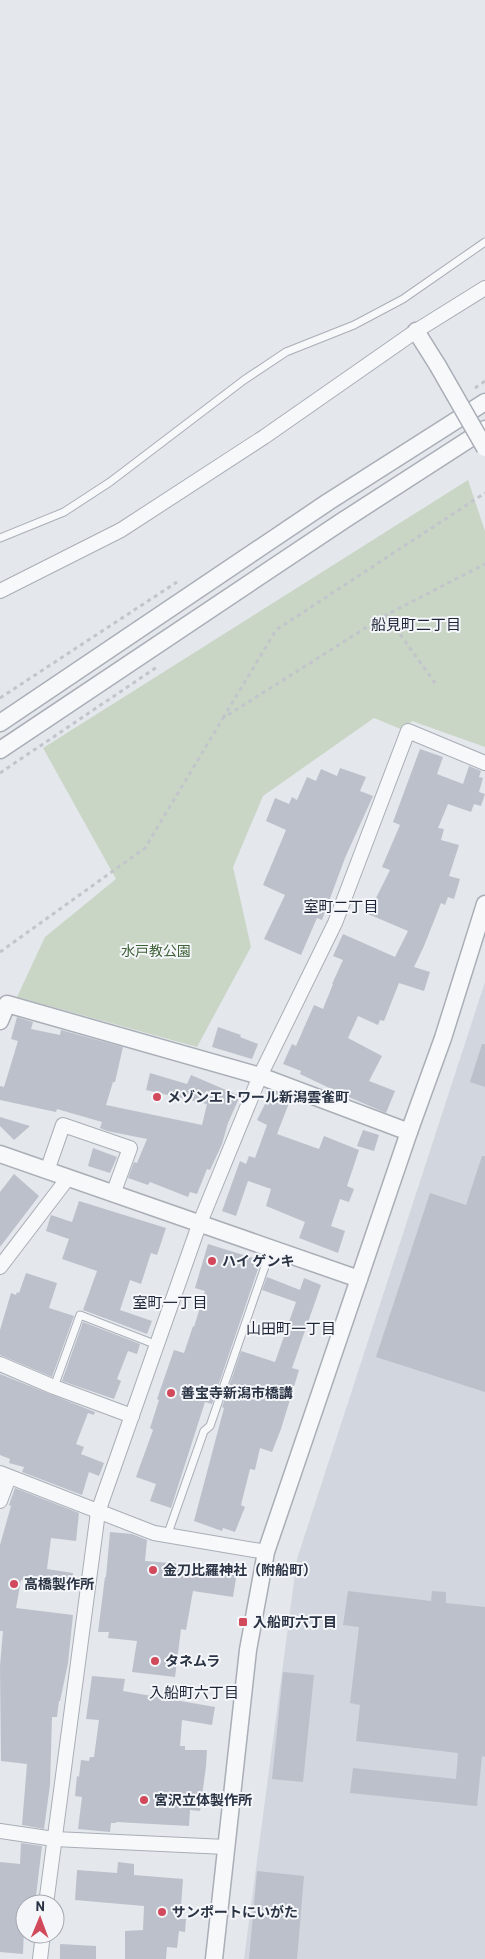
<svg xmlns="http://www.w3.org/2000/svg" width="485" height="1959" font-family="Barlow,'Noto Sans JP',sans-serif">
<rect width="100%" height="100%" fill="#e4e7ec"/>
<!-- built -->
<path fill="#d2d6de" d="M485,982V1959H244L297,1559Z"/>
<!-- green -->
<path fill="#c9d6c5" d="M468,480L485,531V747L412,721L403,730L374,718L263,796L233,867L251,947L197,1047L17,997L45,937L116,879L43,748Z"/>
<!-- building -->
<g fill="#bbc0ca">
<path d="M420,749L443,757L437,774L463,784L469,766L481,771L479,777L483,778L479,792L485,794L481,806L474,804L471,812L448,804L438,828L444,829L441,840L459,845L449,876L460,879L454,899L448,897L445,905L441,903L424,946L414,967L430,972L424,991L399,983L384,1021L380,1020L378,1025L358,1016L348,1038L382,1056L369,1081L395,1091L386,1113L344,1095L300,1074L301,1071L283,1064L292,1044L296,1046L314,1005L323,1009L333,984H332L343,960L333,956L343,934L395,957L408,931L368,914L390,870L382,867L400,825L393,822Z"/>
<path d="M340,768L366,777L360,791L373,796L345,858L322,920L317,918L301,955L264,939L285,895L263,885L286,830L266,821L275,798L289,804L292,797L297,800L307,777L316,781L321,769L337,776Z"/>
<path d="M17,1017L33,1022L31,1029L60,1035L61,1030L123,1047L115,1082H113L106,1105L202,1125L207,1104L146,1090L150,1073L187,1084L191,1075L240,1096L228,1123L222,1144L210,1170L207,1169L197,1194L190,1192L188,1197L150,1182L148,1185L128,1178L134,1162L137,1163L147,1139L107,1131L100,1128L102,1122L57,1109L56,1112L0,1100V1086L4,1087L18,1041L11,1039Z"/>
<path d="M218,1027L241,1035L240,1037L258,1044L252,1059L212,1047Z"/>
<path d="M482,1044H485V1087L470,1082Z"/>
<path d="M272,1091L291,1098L277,1134L319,1149L324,1136L359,1150L347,1186L354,1189L349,1202L340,1199L331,1226L345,1231L338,1253L299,1238L305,1222L266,1206L271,1189L248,1181L236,1216L222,1211L240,1161L246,1164L249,1156L255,1158L267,1125L257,1120L267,1100L269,1101Z"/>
<path d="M0,1117L30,1126L14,1140L0,1126Z"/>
<path d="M363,1130L379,1135L374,1151L357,1146Z"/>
<path d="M93,1148L117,1157L110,1173L88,1166Z"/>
<path d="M482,1156H485V1392L376,1357L430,1193L466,1205Z"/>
<path d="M14,1174L39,1196L0,1247V1192Z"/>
<path d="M79,1201L166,1228L157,1255L151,1253L141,1284L130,1280L120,1310L152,1321L147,1334L83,1310L97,1271L62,1259L69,1239L46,1231L51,1215L72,1222Z"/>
<path d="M208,1244L253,1258L251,1263L259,1266L212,1404L205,1402L171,1508L150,1501L156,1484L136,1477L153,1430L150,1428L159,1400L157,1399L174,1350L184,1353L193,1326L194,1327L205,1291L195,1288Z"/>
<path d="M26,1273L57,1283L49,1308L74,1316L52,1377L0,1355V1330L11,1293L16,1295L17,1292L19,1293Z"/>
<path d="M267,1277L300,1290L304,1278L321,1285L292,1368L299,1370L281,1429L272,1452L260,1448L255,1470L250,1469L241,1505L245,1507L235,1532L223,1528L222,1531L194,1521L224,1408L222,1407L241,1351L275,1362L296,1302L262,1290Z"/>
<path d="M83,1322L140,1344L137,1354L128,1351L117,1379L121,1381L114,1399L62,1381Z"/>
<path d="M0,1374L95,1412L94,1415L88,1413L76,1444L84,1447L81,1454L104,1463L99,1476L89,1472L82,1495L22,1472L24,1467L9,1463L10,1459L0,1455Z"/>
<path d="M15,1488L79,1513L76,1541L51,1538L47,1569L73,1573L71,1589L21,1580L16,1608L73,1615L68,1663L60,1701H59L57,1717H52L50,1785L44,1829L22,1825L27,1764L1,1761L0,1666L3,1631H0V1545L11,1506L9,1505Z"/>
<path d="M110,1532L132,1534L147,1540L145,1561L183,1564L182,1566L237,1572L233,1597L193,1591L186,1630L181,1629L175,1677L132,1672L137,1641L108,1638L109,1632H98L105,1577H106Z"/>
<path d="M348,1591L431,1601L432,1591L446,1592V1603L485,1607V1757L482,1756L477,1806L350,1793L353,1768L456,1779L458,1753L356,1741L360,1705L350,1703L359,1627L343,1625Z"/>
<path d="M283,1672L314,1675L303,1782L272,1779Z"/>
<path d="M92,1676L125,1679L123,1691L215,1707L212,1725L182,1720L180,1746H185V1750H207L206,1766L200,1811L190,1810L189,1826L116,1822V1823H111L110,1832L78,1829L82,1797L75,1796L77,1776L79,1777L81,1760L89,1761L90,1757H94L99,1720L86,1719Z"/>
<path d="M21,1843L42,1846L35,1904H25L23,1954L0,1952V1862L20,1864Z"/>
<path d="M118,1862L134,1864V1875L183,1879L180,1919H186L185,1932L179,1931L177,1948L167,1947L166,1959H125V1931L143,1930L144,1906L75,1900L77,1870L117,1873Z"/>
<path d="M257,1871L304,1876L297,1959H249Z"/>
<path d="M60,1944L96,1946V1959H60Z"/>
</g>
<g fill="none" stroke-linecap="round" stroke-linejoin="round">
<defs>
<g id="service">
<path d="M0,538L64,512L110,482L244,380L286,352L354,325L403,299L485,242"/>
<path d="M54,1387L80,1315L157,1345"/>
<path d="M167,1536L204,1431L210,1426L271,1249"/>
</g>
<g id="minor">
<path d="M0,591L121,530L264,437L416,331L485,288"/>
<path d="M47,1171L63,1125L130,1148L113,1194"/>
<path d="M0,1267L68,1178"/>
<path d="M0,1364L54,1387L132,1416"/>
<path d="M0,1473L154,1533L266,1552"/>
<path d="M0,1501L9,1477"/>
<path d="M0,1831L54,1839L226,1847"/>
<path d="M46,1904L98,1512L199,1225L260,1076L335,923L408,731L485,763"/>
<path d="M40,1959L43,1934"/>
</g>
<g id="tertiary">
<path d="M416,331L438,366"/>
<path d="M0,723L328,502L485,402"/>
<path d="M0,750L344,520L485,429"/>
<path d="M0,1021L7,1004L260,1076L409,1132"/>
<path d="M0,1154L359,1279"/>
<path d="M214,1959L248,1650L266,1552L409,1132L443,1038L485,904"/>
</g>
</defs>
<!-- service casing -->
<use href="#service" stroke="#a9aeb7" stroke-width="9"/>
<!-- minor casing -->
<use href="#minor" stroke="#a9aeb7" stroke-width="16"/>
<!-- tertiary casing -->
<use href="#tertiary" stroke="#a9aeb7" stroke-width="19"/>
<!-- path -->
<g stroke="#c2c5cb" stroke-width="3" stroke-dasharray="4 4" stroke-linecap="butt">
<path d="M475,388L485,381"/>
<path d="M386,615L435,683"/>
<path d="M0,698L177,582"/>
<path d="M223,718L276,630L485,493"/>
<path d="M0,773L157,667"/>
<path d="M0,952L145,848L223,718L386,615L485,564"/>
</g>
<!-- service -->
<use href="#service" stroke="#f7f8fa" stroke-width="7"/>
<!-- minor -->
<use href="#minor" stroke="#f7f8fa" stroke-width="14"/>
<!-- tertiary -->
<use href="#tertiary" stroke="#f7f8fa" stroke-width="16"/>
<defs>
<path id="tertiary-bridge" d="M438,366L485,448"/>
</defs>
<!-- tertiary-bridge casing -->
<use href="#tertiary-bridge" stroke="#a9aeb7" stroke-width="19" stroke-linecap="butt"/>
<!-- tertiary-bridge -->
<use href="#tertiary-bridge" stroke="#f7f8fa" stroke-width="16"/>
</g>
<!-- markers -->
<g fill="#d1495b" stroke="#f4f6f9" stroke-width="2">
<circle cx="157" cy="1097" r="5"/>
<circle cx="212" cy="1261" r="5"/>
<circle cx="171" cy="1393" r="5"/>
<circle cx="153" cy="1570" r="5"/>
<circle cx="14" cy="1584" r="5"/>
<rect x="238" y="1617" width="10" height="10" rx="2.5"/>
<circle cx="155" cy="1661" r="5"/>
<circle cx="144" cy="1800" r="5"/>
<circle cx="162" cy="1912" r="5"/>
</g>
<g text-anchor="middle" stroke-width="4" stroke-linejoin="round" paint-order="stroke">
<!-- park labels -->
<g font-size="14" fill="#3f6138" stroke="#f4f6f9">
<text x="156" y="956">水戸教公園</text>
</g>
<!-- poi labels -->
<g font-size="14" font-weight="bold" fill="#2b3445" stroke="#f4f6f9" text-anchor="start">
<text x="167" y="1102">メゾンエトワール新潟雲雀町</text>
<text x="222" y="1266">ハイ ゲンキ</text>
<text x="181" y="1398">善宝寺新潟市橋講</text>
<text x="163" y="1575">金刀比羅神社（附船町）</text>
<text x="24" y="1589">高橋製作所</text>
<text x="253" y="1627">入船町六丁目</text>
<text x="165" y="1666">タネムラ</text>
<text x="154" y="1805">宮沢立体製作所</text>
<text x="172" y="1917">サンポートにいがた</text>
</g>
<!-- neighbourhood labels -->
<g font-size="15" fill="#1d2536" stroke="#f4f6f9">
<text x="416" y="630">船見町二丁目</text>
<text x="341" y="912">室町二丁目</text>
<text x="170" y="1308">室町一丁目</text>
<text x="291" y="1334">山田町一丁目</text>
<text x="194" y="1698">入船町六丁目</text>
</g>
</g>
<!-- north arrow -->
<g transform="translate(40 1919) rotate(1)"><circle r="24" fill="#f4f6f9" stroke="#a4a8b1"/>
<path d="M0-4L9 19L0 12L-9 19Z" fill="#d1495b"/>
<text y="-8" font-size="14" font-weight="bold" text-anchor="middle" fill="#2b3445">N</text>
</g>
</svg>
